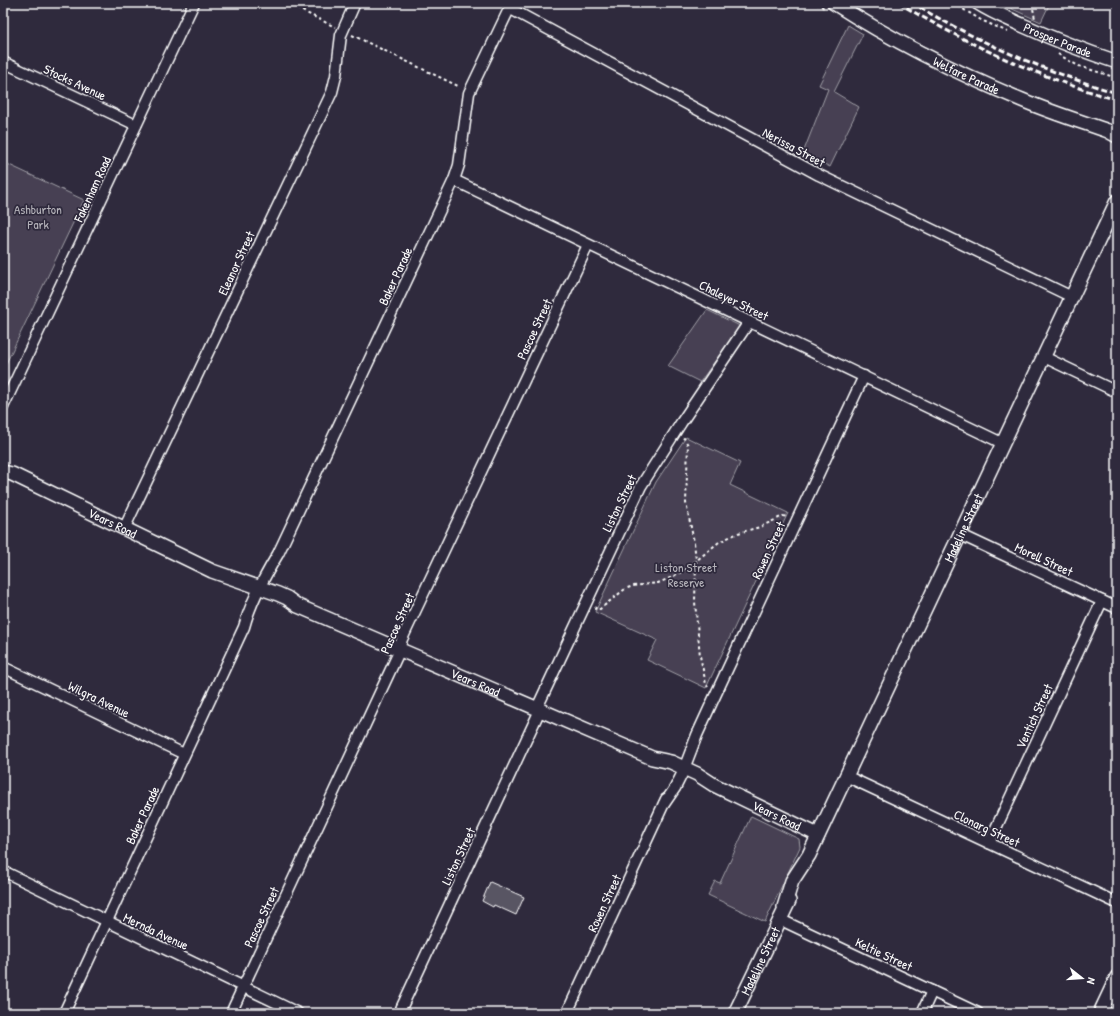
<svg xmlns="http://www.w3.org/2000/svg" width="1120" height="1016" font-family="'Patrick Hand',sans-serif">
<rect width="100%" height="100%" fill="#2f2a3d"/>
<filter id="ink" filterUnits="userSpaceOnUse"><feTurbulence type="fractalNoise" baseFrequency=".025" numOctaves="2"/><feDisplacementMap in="SourceGraphic" scale="8" xChannelSelector="R" yChannelSelector="G"/><feConvolveMatrix kernelMatrix="1 2 1 2 8 2 1 2 1" color-interpolation-filters="sRGB"/></filter>
<g filter="url(#ink)">
<!-- green -->
<g fill="#464152" stroke="#a2a0a8">
<path d="M999,3H1050L1041,22Z"/>
<path d="M848,25L863,34L834,92L859,107L830,167L803,153L828,89L819,85Z"/>
<path d="M3,162L84,200L3,370Z"/>
<path d="M707,310L740,326L700,382L668,366Z"/>
<path d="M686,437L740,463L730,485L788,513L706,688L647,660L657,640L595,612L656,482Z"/>
<path d="M751,816L799,839L800,847L765,922L708,895L715,881L720,883Z"/>
</g>
<!-- building -->
<path fill="#595564" stroke="#fff" d="M490,882L524,897L516,915L494,905L493,907L482,901Z"/>
<g fill="none" stroke-linecap="round" stroke-linejoin="round">
<defs>
<g id="minor">
<path d="M509,8L819,175L1072,297"/>
<path d="M3,62L136,125"/>
<path d="M454,180L1002,443"/>
<path d="M1044,357L1117,392"/>
<path d="M3,407L194,3"/>
<path d="M124,529L332,92L336,76L341,35L355,3"/>
<path d="M959,534L1117,608"/>
<path d="M3,667L184,754"/>
<path d="M537,708L641,486L681,423L749,322"/>
<path d="M846,776L1117,903"/>
<path d="M664,804L675,788L682,774L697,735L714,698L864,376"/>
<path d="M989,843L1102,601"/>
<path d="M3,871L298,1013"/>
<path d="M779,919L978,1013"/>
<path d="M64,1013L244,627C251,601 264,577 278,554L454,180L459,165L469,93L512,3"/>
<path d="M231,1013L398,654L402,639L588,245"/>
<path d="M399,1013L540,710"/>
<path d="M567,1013L666,799"/>
<path d="M922,1013L932,991"/>
</g>
<g id="tertiary">
<path id="s1" d="M834,3C893,41 957,73 1022,100C1050,112 1079,121 1108,131L1117,136"/>
<path id="s2" d="M978,3C992,12 1007,18 1022,25C1053,39 1084,51 1117,62"/>
<path id="s3" d="M3,472L12,474L212,571L278,594L287,598L298,606L652,758L671,762L697,774L714,785L818,835"/>
<path id="s4" d="M784,907L792,881L809,855L1117,201"/>
<path id="s5" d="M735,1013L789,901"/>
<path d="M1100,1013L1117,977"/>
</g>
</defs>
<!-- minor casing -->
<use href="#minor" stroke="#fff" stroke-width="13"/>
<!-- tertiary casing -->
<use href="#tertiary" stroke="#fff" stroke-width="16"/>
<!-- path -->
<g stroke="#fff" stroke-width="2" stroke-dasharray="3 3" stroke-linecap="butt">
<path d="M286,3L335,27"/>
<path d="M816,3L824,8"/>
<path d="M953,3L981,20L1008,32"/>
<path d="M1032,3L1035,19"/>
<path d="M352,35L460,87"/>
<path d="M1058,54L1071,62L1079,66L1117,78"/>
<path d="M683,439L684,438L688,445L686,503L694,542L696,560L695,602L700,656L706,684L708,687"/>
<path d="M596,607L595,609H600L625,589L633,586L658,583L670,578L685,570L719,542L738,533L760,527L783,516L787,517"/>
</g>
<!-- minor -->
<use href="#minor" stroke="#2f2a3d" stroke-width="10"/>
<!-- tertiary -->
<use href="#tertiary" stroke="#2f2a3d" stroke-width="13"/>
<!-- rail -->
<g stroke="#fff" stroke-width="3" stroke-dasharray="6 3" stroke-linecap="butt">
<path d="M899,3C966,44 1041,78 1117,100"/>
<path d="M912,3C976,41 1046,72 1117,93"/>
</g>
</g>
</g>
<g text-anchor="middle" stroke-width="3.5" stroke-linejoin="round" paint-order="stroke">
<!-- street labels -->
<g font-size="13" fill="#fff" stroke="#2f2a3d">
<text dy="5" stroke="none"><textPath href="#s2" startOffset="88">Prosper Parade</textPath></text>
<text dy="5" stroke="none"><textPath href="#s1" startOffset="151">Welfare Parade</textPath></text>
<text transform="translate(75 82) rotate(25)" y="5">Stocks Avenue</text>
<text transform="translate(794 147) rotate(28)" y="5">Nerissa Street</text>
<text transform="translate(92 189) rotate(-65)" y="5">Fakenham Road</text>
<text transform="translate(236 263) rotate(-65)" y="5">Eleanor Street</text>
<text transform="translate(395 276) rotate(-65)" y="5">Baker Parade</text>
<text transform="translate(734 300) rotate(26)" y="5">Chaleyer Street</text>
<text transform="translate(534 329) rotate(-65)" y="5">Pascoe Street</text>
<text transform="translate(619 503) rotate(-64)" y="5">Liston Street</text>
<text dy="5" stroke="none"><textPath href="#s3" startOffset="121">Vears Road</textPath></text>
<text dy="5" stroke="none"><textPath href="#s4" startOffset="420">Madeline Street</textPath></text>
<text transform="translate(768 550) rotate(-65)" y="5">Rowen Street</text>
<text transform="translate(1044 559) rotate(25)" y="5">Morell Street</text>
<text transform="translate(397 623) rotate(-66)" y="5">Pascoe Street</text>
<text dy="5" stroke="none"><textPath href="#s3" startOffset="518">Vears Road</textPath></text>
<text transform="translate(99 699) rotate(26)" y="5">Wilgra Avenue</text>
<text transform="translate(1034 716) rotate(-65)" y="5">Ventich Street</text>
<text transform="translate(142 815) rotate(-65)" y="5">Baker Parade</text>
<text dy="5" stroke="none"><textPath href="#s3" startOffset="848">Vears Road</textPath></text>
<text transform="translate(987 828) rotate(25)" y="5">Clonarg Street</text>
<text transform="translate(458 856) rotate(-65)" y="5">Liston Street</text>
<text transform="translate(604 903) rotate(-65)" y="5">Rowen Street</text>
<text transform="translate(261 917) rotate(-65)" y="5">Pascoe Street</text>
<text transform="translate(156 931) rotate(25)" y="5">Mernda Avenue</text>
<text transform="translate(884 954) rotate(25)" y="5">Keltie Street</text>
<text dy="5" stroke="none"><textPath href="#s5" startOffset="58">Madeline Street</textPath></text>
</g>
<!-- park labels -->
<g font-size="13" fill="#b5b3ba" stroke="#2f2a3d">
<text x="38" y="214">Ashburton<tspan x="38" dy="15">Park</tspan></text>
<text x="686" y="572">Liston Street<tspan x="686" dy="15">Reserve</tspan></text>
</g>
</g>
<!-- margin -->
<rect width="1120" height="1016" fill="none" stroke="#2f2a3d" stroke-width="16"/>
<rect x="8" y="8" width="1104" height="1000" fill="none" stroke="#fff" stroke-width="1.5" filter="url(#ink)"/>
<!-- north arrow -->
<g transform="translate(1082 978) rotate(107)" stroke="#2f2a3d" stroke-width="3" paint-order="stroke">
<path d="M0-3L7 15L0 10L-7 15Z" fill="#ffffff"/>
<text y="-6" font-size="11" font-weight="bold" text-anchor="middle" fill="#ffffff">N</text>
</g>
</svg>
